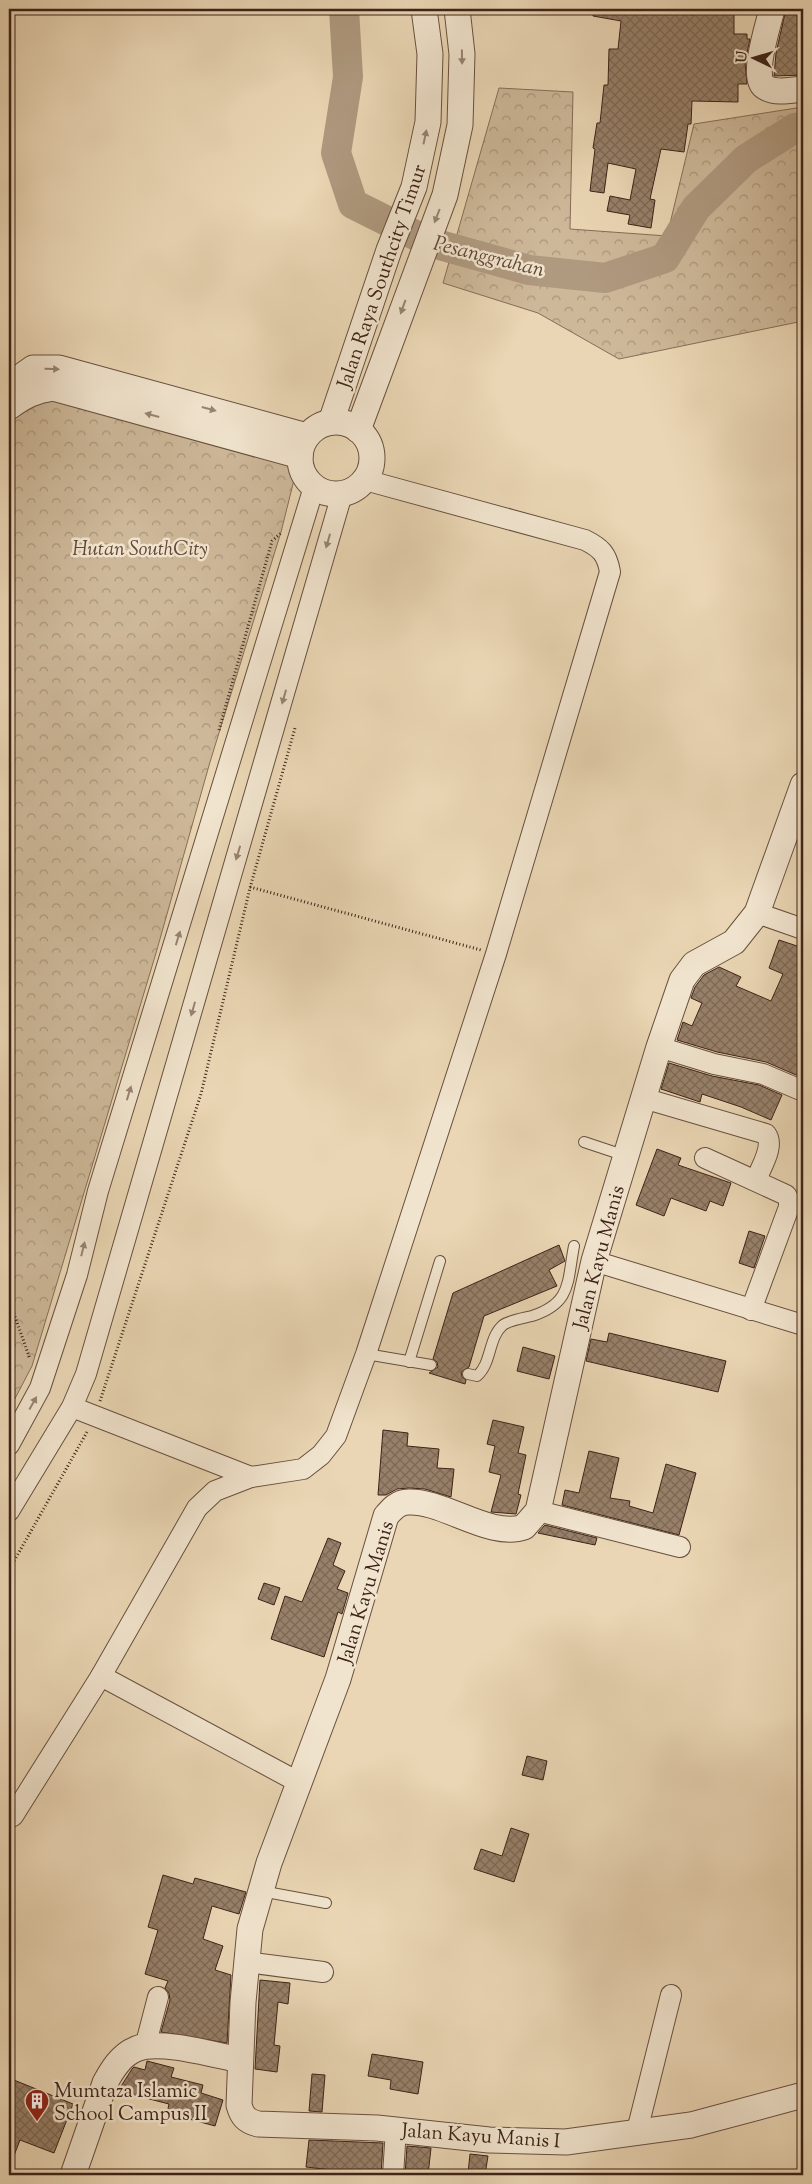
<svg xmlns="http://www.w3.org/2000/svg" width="812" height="2184" font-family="'Sorts Mill Goudy',serif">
<defs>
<pattern id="forest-crowns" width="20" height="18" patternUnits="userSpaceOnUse" patternTransform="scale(1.25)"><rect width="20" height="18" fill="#cdb899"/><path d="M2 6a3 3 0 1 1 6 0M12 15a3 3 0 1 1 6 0" fill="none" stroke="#a8957c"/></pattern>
<pattern id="building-cross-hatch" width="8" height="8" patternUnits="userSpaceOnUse" patternTransform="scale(1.25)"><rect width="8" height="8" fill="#978069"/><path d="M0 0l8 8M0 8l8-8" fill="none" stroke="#7c6855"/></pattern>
</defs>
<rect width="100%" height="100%" fill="#ead6b4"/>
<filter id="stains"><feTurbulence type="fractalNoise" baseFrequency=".004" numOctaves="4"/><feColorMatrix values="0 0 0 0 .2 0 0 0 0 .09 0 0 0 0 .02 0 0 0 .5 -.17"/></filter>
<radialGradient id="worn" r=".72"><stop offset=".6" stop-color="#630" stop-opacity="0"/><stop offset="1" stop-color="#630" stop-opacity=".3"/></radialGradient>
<!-- forest -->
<g fill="url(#forest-crowns)" stroke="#856e58">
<path d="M499,88L573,92L570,229L667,236L694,124L803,107V321L619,359L538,313L443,283Z"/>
<path d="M39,390L300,456L281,532L210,762L156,953L32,1366L9,1410V407Z"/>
</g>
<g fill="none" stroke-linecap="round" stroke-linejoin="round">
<!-- river -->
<path stroke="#af997f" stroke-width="30" d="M344,9L348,77L336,153L353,204L429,242L529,270L605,278L665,258L696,208L746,159L795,128L803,127"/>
</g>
<!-- building -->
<g fill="url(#building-cross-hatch)" stroke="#3d2318">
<path d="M593,9H659L693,15V9L734,10V34H747V39H750L745,62L747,84H738V102L692,101L691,124H688L684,152L661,149L650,199L655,200L651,228L628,224L630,215L607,211L610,196L630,200L636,169L608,163L604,193L590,191L595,149L593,148L597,123H600L604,85H608L609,49H618L621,21L593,16Z"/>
<path d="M786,9H803V75L774,76L776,53Z"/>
<path d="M779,940L803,948V1078L766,1062L717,1052L677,1040L683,1022L692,1026L702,1003L691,998L695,987L704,975L719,967L741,977L736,986L771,1001L783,974L769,968Z"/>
<path d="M669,1063L712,1076L759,1085L782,1095L771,1120L741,1107L702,1094L700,1102L661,1089Z"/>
<path d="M657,1149L681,1158L678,1165L731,1183L723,1206L710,1201L706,1211L671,1198L664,1216L636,1205Z"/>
<path d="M749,1231L765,1236L754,1268L739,1263Z"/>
<path d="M559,1245L565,1261L549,1270L557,1286L484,1316L469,1367L461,1372L462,1377L466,1380L465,1384L429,1373L438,1367L437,1362L433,1359L453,1293Z"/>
<path d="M609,1333L726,1361L718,1392L586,1361L591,1339L607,1342Z"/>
<path d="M523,1347L555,1356L549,1379L517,1371Z"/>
<path d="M493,1420L524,1427L518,1453L526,1455L518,1494L521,1495L516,1514L491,1512L501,1475L489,1472L495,1446L487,1444Z"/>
<path d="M383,1430L408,1433L407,1446L439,1449L437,1468L454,1469L451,1497L425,1489L409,1488L397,1489L386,1495H378Z"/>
<path d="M589,1451L619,1458L610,1498L630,1501L629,1506L653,1513L666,1464L696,1473L679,1535L562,1505L565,1490L579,1493Z"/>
<path d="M545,1525L597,1538L595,1545L538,1533Z"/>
<path d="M328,1538L341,1543L333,1565L345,1571L337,1589L348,1593L342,1614L338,1612L324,1657L271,1639L285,1596L302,1602Z"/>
<path d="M264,1583L280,1588L274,1605L258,1599Z"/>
<path d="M527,1756L547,1761L543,1780L522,1775Z"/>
<path d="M511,1828L529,1834L514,1882L474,1869L481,1849L502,1856Z"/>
<path d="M163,1875L193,1884L195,1878L246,1892L239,1914L212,1906L203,1939L223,1946L215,1970L231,1975L227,2043L161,2032L170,2000L169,1993L165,1988L168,1981L145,1974L158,1930L148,1927Z"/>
<path d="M260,1980L290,1983L288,2004L278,2002L274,2045L280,2046L277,2072L255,2069Z"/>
<path d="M372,2054L423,2062L418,2094L390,2089L391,2080L368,2076Z"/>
<path d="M147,2061L174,2068L171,2077L203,2085L201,2093L223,2100L215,2126L167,2113L169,2104L118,2091L132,2069L134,2067L145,2070Z"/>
<path d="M312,2074L325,2075L322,2112L309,2111Z"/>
<path d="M9,2078L73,2104L54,2153L20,2140L10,2166Z"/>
<path d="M309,2140L383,2143L381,2175H358V2173L306,2167Z"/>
<path d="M407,2146L431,2148L428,2175H405Z"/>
<path d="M470,2154L488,2156L485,2175L468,2173Z"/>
</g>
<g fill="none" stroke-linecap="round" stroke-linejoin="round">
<defs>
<g id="service">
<path d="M584,1142L626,1156"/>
<path d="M366,1354L431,1365"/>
<path d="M409,1362L440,1261"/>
<path d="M468,1374L477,1376C492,1363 488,1338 503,1325C510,1320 524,1318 532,1316C572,1303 567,1282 574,1246"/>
<path d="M261,1891L326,1903"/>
</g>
<g id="minor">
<path d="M757,913L803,929"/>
<path d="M659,1047L714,1064L763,1074L803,1091"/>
<path d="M643,1098L766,1134C775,1146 761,1167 756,1180"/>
<path d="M705,1158L786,1195L789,1200V1207L751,1310"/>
<path d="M594,1261L803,1325"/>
<path d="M72,1407L251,1477"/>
<path d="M9,1445L40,1388L77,1275L98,1191L314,487"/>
<path d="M9,1511L72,1407L86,1374L342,494"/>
<path d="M538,1511L680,1547"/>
<path d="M101,1676L300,1783"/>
<path d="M9,1818L13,1816L101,1676L197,1508L215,1491L251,1477L303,1469L321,1455L336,1436L366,1354L496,954L610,572C607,554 601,548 585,540L365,480"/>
<path d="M246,1962L323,1972"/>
<path d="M145,2047L158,1997"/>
<path d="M637,2131L671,1995"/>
<path d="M393,2175L396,2129"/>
</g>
<g id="tertiary">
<path d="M772,9C769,23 750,79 765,87C775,94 792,90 803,89"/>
<path d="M9,385L33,368H59L307,436"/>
<path d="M9,407C23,397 35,390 53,388L300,456"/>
<path d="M331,422L389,250L414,187L428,122L430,54L424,9"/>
<circle cx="336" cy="458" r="36"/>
<path d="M358,430L445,195L460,125L462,54L457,9"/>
<path d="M803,785L757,913L734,942L694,964L682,980L659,1047L594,1261L538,1511L524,1527C490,1539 443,1500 408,1502C398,1502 392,1509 386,1516L338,1679L269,1863L250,1929L243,2002L239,2105C242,2116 246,2121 258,2124L377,2128L489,2140L566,2142L691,2125L803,2095"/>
<path d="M73,2175L105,2083C112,2070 121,2055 136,2049C159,2039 214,2055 240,2060"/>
</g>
</defs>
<!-- service casing -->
<use href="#service" stroke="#68503f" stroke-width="12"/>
<!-- minor casing -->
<use href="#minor" stroke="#68503f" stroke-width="22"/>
<!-- tertiary casing -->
<use href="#tertiary" stroke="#68503f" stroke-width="27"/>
<!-- path -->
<g stroke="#3d2318" stroke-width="3" stroke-dasharray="1 2.5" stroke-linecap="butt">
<path d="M219,730L272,541L281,533"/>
<path d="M250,887L481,950"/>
<path d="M9,1300L30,1359"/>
<path d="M100,1401L201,1094L250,888L295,728"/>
<path d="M9,1570L87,1432"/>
</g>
<!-- service -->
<use href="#service" stroke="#f1e4ce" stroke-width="10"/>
<!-- minor -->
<use href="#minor" stroke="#f1e4ce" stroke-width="20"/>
<!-- tertiary -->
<use href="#tertiary" stroke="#f1e4ce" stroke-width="25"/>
</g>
<!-- one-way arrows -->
<defs><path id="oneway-solid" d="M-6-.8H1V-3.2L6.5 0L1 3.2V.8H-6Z" transform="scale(1.25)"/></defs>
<g fill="#978473">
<use href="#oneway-solid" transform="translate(462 57) rotate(89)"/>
<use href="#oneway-solid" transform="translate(425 137) rotate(-78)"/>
<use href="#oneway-solid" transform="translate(437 216) rotate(111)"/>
<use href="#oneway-solid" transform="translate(403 307) rotate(110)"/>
<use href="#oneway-solid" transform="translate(52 369) rotate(1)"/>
<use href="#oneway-solid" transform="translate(209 409) rotate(15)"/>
<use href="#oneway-solid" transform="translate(152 415) rotate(-165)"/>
<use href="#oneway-solid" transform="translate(328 541) rotate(106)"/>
<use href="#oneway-solid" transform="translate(284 697) rotate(106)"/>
<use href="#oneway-solid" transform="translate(238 853) rotate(107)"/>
<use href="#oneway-solid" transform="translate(178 938) rotate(-73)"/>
<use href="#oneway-solid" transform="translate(193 1009) rotate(106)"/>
<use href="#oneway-solid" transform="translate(129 1093) rotate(-73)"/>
<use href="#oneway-solid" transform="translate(83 1249) rotate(-76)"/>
<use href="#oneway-solid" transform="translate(33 1403) rotate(-61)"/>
</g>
<!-- icons -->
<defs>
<symbol id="building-pin" viewBox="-11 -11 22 30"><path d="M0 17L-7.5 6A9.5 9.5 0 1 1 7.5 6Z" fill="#8f2418" stroke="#f1e4ce"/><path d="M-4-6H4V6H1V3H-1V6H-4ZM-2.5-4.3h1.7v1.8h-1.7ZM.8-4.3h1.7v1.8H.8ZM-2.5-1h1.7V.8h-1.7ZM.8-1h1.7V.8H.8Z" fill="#fff"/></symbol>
</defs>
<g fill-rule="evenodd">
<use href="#building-pin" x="23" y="2087" width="28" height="38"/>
</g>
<g text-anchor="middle" stroke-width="5" stroke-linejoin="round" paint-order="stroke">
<!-- street labels -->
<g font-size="20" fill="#3d2318" stroke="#f1e4ce">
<text transform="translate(381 276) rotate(-71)" y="7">Jalan Raya Southcity Timur</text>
<text transform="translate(598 1257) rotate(-75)" y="7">Jalan Kayu Manis</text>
<text transform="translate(365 1592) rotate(-73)" y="7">Jalan Kayu Manis</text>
<text transform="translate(481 2135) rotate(4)" y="7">Jalan Kayu Manis I</text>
</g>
<!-- park labels -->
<g font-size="20" font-style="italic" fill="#614838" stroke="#f1e4ce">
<text x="140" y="555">Hutan SouthCity</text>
</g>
<!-- poi labels -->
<g font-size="20" fill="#3d2318" stroke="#f1e4ce" text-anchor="start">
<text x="54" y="2097">Mumtaza Islamic<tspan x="54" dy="23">School Campus II</tspan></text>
</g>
<!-- water labels -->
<g font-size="21" font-style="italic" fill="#5f4637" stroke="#f1e4ce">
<text transform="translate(489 256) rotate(14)" y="7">Pesanggrahan</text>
</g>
</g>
<!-- margin -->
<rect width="812" height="2184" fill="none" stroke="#ead6b4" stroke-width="30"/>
<rect x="10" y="10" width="792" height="2164" fill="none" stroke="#3d2318" stroke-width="2.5"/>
<rect x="15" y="15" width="782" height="2154" fill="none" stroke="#3d2318"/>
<!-- north arrow -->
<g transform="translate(754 58) rotate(275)" stroke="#f1e4ce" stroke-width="4" paint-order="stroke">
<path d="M0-4L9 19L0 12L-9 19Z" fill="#3d2318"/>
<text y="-8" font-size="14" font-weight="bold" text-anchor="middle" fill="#3d2318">U</text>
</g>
<rect width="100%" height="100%" filter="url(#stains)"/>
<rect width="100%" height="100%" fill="url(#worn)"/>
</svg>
